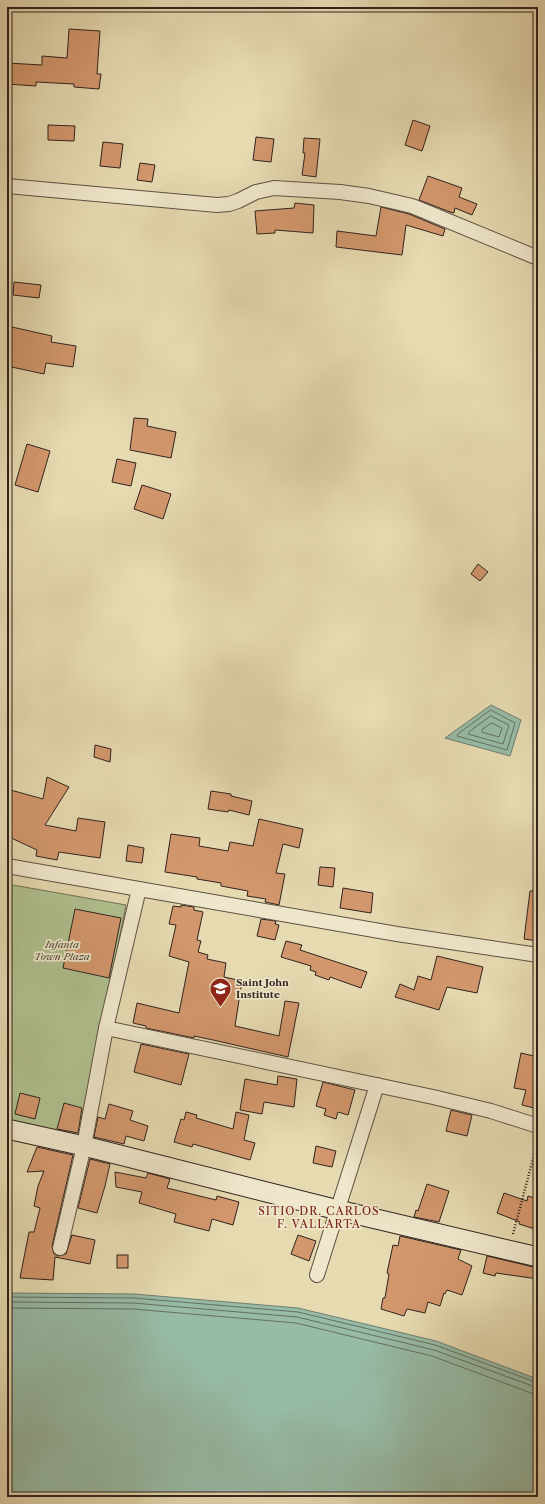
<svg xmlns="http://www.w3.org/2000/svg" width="545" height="1504" font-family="'Libre Caslon Text',serif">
<rect width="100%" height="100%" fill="#e6dab1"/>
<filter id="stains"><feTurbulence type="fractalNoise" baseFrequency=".005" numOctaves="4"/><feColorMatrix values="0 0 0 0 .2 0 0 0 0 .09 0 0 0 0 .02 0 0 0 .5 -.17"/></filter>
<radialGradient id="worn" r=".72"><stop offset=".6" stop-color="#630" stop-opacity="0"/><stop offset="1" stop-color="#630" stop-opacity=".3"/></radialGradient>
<!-- green -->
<path fill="#b0c18f" stroke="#707256" d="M7,884L126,905L80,1136L7,1120Z"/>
<!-- water -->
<g fill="#97bba6" stroke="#6e7e70">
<path d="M491,705L521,720L510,756L445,738Z"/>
<path d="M7,1293L134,1294L298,1308L436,1341L532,1377L538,1379V1497H7Z"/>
</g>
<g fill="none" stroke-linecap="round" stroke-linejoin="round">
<!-- shore -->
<g stroke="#646f62" stroke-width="1">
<path d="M491,710L515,723L507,750L457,736L458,734Z"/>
<path d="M491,716L509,725L503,744L468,734L469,732Z"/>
<path d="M492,723L502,728L499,737L482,732V730Z"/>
<path d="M7,1297L134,1298L298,1312L435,1345L538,1383"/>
<path d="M7,1302L133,1303L297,1317L434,1350L538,1388"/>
<path d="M7,1308L133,1309L296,1323L432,1356L531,1393L538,1394"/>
</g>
</g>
<!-- building -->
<g fill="#d3976d" stroke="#30231e">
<path d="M69,29L100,31L97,74H101L99,89L74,87V84L36,82V86L7,84V63L42,65V56L67,58Z"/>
<path d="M413,120L430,126L422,151L405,145Z"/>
<path d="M48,125L75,126L74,141L48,140Z"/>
<path d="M256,137L274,139L271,162L253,160Z"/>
<path d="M304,138L320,139L316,177L302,175L305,153H303Z"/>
<path d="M103,142L123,144L120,168L100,166Z"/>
<path d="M140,163L155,165L152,182L137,180Z"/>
<path d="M428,176L462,188L459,197L477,204L472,215L455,208L454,213L450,212L419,200Z"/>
<path d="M295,203L314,205L313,233L275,230V233L257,234L255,211L294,208Z"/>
<path d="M381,207L409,214L445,229L443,236L406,225L402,255L336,247L337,231L376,236Z"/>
<path d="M14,282L41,285L39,298L13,295Z"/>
<path d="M12,327L52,336L51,342L76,346L73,367L46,363L44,374L7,366V350Z"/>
<path d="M134,418L148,419L147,426L176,432L171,458L130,450Z"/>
<path d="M27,444L50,451L38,492L15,485Z"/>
<path d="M117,459L136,463L131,486L112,482Z"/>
<path d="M142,485L171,494L163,519L134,509Z"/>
<path d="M478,564L488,572L480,581L471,574Z"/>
<path d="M95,745L111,749L110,762L94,757Z"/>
<path d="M47,777L69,787L45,825L76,831L78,818L105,822L100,858L59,852L57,860L36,856L37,850L7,836V789L43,799Z"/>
<path d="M211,791L231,794V796L252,801L249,815L229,810L228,812L208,809Z"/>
<path d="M259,819L303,829L299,848L283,844L276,873L285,874L279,905L265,902L266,899L247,896L248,891L221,886V883L197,879V877L165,872L171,834L200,838L199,846L228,851L230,842L253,846Z"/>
<path d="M128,845L144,848L142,863L126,861Z"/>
<path d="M320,867L335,868L333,887L318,885Z"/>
<path d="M343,888L373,893L371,913L340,908Z"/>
<path d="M530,891H538V941L524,939Z"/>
<path d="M181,905L194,907V910L203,912L197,940L201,941L198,952L208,955L207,959L226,963L224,977L242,981L235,1026L279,1036L285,1001L299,1003L288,1057L213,1040L194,1036V1038L146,1028V1026L133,1023L137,1003L179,1013L189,962L169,956L176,925L169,924L173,906L181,907Z"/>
<path d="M75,909L121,918L109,978L63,968Z"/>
<path d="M261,919L276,921L275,924L279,925L275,940L257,936Z"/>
<path d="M286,941L302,945L300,950L367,972L361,988L330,977L329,980L315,975L316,972L310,970L311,966L281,957Z"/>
<path d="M437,956L483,967L477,993L447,987L439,1010L395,997L400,984L414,990L418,976L431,980Z"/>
<path d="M141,1044L189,1054L181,1085L134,1072Z"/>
<path d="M521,1053L538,1057V1109L522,1105L526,1090L514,1088Z"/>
<path d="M278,1076L297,1079L294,1107L264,1102L262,1114L240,1110L245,1079L277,1085Z"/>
<path d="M323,1082L355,1090L348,1115L338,1112L336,1119L324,1115L326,1109L316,1106Z"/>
<path d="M20,1093L40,1098L35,1119L15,1114Z"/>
<path d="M64,1103L82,1108L78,1133L57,1129Z"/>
<path d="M109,1104L133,1111L130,1120L148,1126L144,1141L126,1136L124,1144L94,1137L98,1117L105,1119Z"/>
<path d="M451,1110L472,1115L467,1136L446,1131Z"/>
<path d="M186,1112L197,1115L196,1118L233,1129L236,1112L249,1115L244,1140L255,1143L250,1160L193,1144L192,1147L174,1142L181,1119L184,1120Z"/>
<path d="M316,1146L336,1151L332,1167L313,1163Z"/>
<path d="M37,1147L73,1155L52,1246L54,1254L58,1256L66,1254L72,1235L95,1240L90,1264L55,1257L53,1280L20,1278L29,1232H34L40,1208L34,1206L38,1186L44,1171L27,1172Z"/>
<path d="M90,1159L110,1164L105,1186L97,1213L78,1208Z"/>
<path d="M115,1172L146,1178L148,1173L170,1179L167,1188L216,1200L217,1196L239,1202L233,1225L212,1219L209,1231L174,1222L176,1214L139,1203L142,1192L116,1187Z"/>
<path d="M427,1184L449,1191L439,1222L414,1217L416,1210L418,1211Z"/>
<path d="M504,1193L527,1201L528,1196L538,1199V1230L519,1224L520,1222L497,1213Z"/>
<path d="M298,1235L316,1241L309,1261L291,1254Z"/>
<path d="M400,1236L461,1250L458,1259L472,1266L462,1295L447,1290L445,1294L444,1293L440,1306L428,1302L425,1313L407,1309L404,1316L381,1309L383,1298H385L389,1274L387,1273L393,1245L398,1246Z"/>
<rect x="117" y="1255" width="11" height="13"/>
<path d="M487,1256L538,1268V1279L496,1273L495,1276L483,1273Z"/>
</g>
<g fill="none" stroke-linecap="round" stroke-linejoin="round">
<defs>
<g id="street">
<path d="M7,186L217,205L229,204L238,201L256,192L274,188L340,192L369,196L412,206L538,258"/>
<path d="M7,866L397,934L538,955"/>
<path d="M106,1028L433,1097L491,1111L538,1126"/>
<path d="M60,1248L84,1146L106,1028L139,889"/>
<path d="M317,1275L377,1085"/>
</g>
<path id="secondary" d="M7,1129L84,1146L338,1210L538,1257"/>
</defs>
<!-- street casing -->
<use href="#street" stroke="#5e5143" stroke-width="16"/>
<!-- secondary casing -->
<use href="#secondary" stroke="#30231e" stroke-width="21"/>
<!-- path -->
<path stroke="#30231e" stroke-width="2.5" stroke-dasharray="1 2" stroke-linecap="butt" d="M513,1234L538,1140"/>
<!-- street -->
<use href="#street" stroke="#efe7cc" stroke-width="14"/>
<!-- secondary -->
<use href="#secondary" stroke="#efe7cc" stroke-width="19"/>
</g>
<!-- icons -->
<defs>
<symbol id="school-pin" viewBox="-11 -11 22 30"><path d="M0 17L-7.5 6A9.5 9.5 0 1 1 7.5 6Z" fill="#8f2418" stroke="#efe7cc"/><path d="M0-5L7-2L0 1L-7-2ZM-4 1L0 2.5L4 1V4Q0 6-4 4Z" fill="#fff"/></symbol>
</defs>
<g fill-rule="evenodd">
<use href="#school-pin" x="208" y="976" width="25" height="34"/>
</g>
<g text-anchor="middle" stroke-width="3.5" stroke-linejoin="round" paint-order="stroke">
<!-- park labels -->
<g font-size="10" font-style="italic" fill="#504a3a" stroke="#efe7cc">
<text x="62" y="948">Infanta<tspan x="62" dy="12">Town Plaza</tspan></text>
</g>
<!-- poi labels -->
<g font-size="10" font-weight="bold" fill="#30231e" stroke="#efe7cc" text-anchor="start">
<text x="236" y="986">Saint John<tspan x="236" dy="12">Institute</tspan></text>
</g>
<!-- neighbourhood labels -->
<g font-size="11" letter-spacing="1" fill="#7a1f14" stroke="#efe7cc">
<text x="319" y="1215">SITIO DR. CARLOS<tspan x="319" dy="13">F. VALLARTA</tspan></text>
</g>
</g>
<!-- margin -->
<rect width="545" height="1504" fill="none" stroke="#e6dab1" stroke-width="24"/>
<rect x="8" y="8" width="529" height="1488" fill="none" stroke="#30231e" stroke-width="2"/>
<rect x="12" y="12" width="521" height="1480" fill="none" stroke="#30231e"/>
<rect width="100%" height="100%" filter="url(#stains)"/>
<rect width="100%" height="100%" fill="url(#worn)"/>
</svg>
